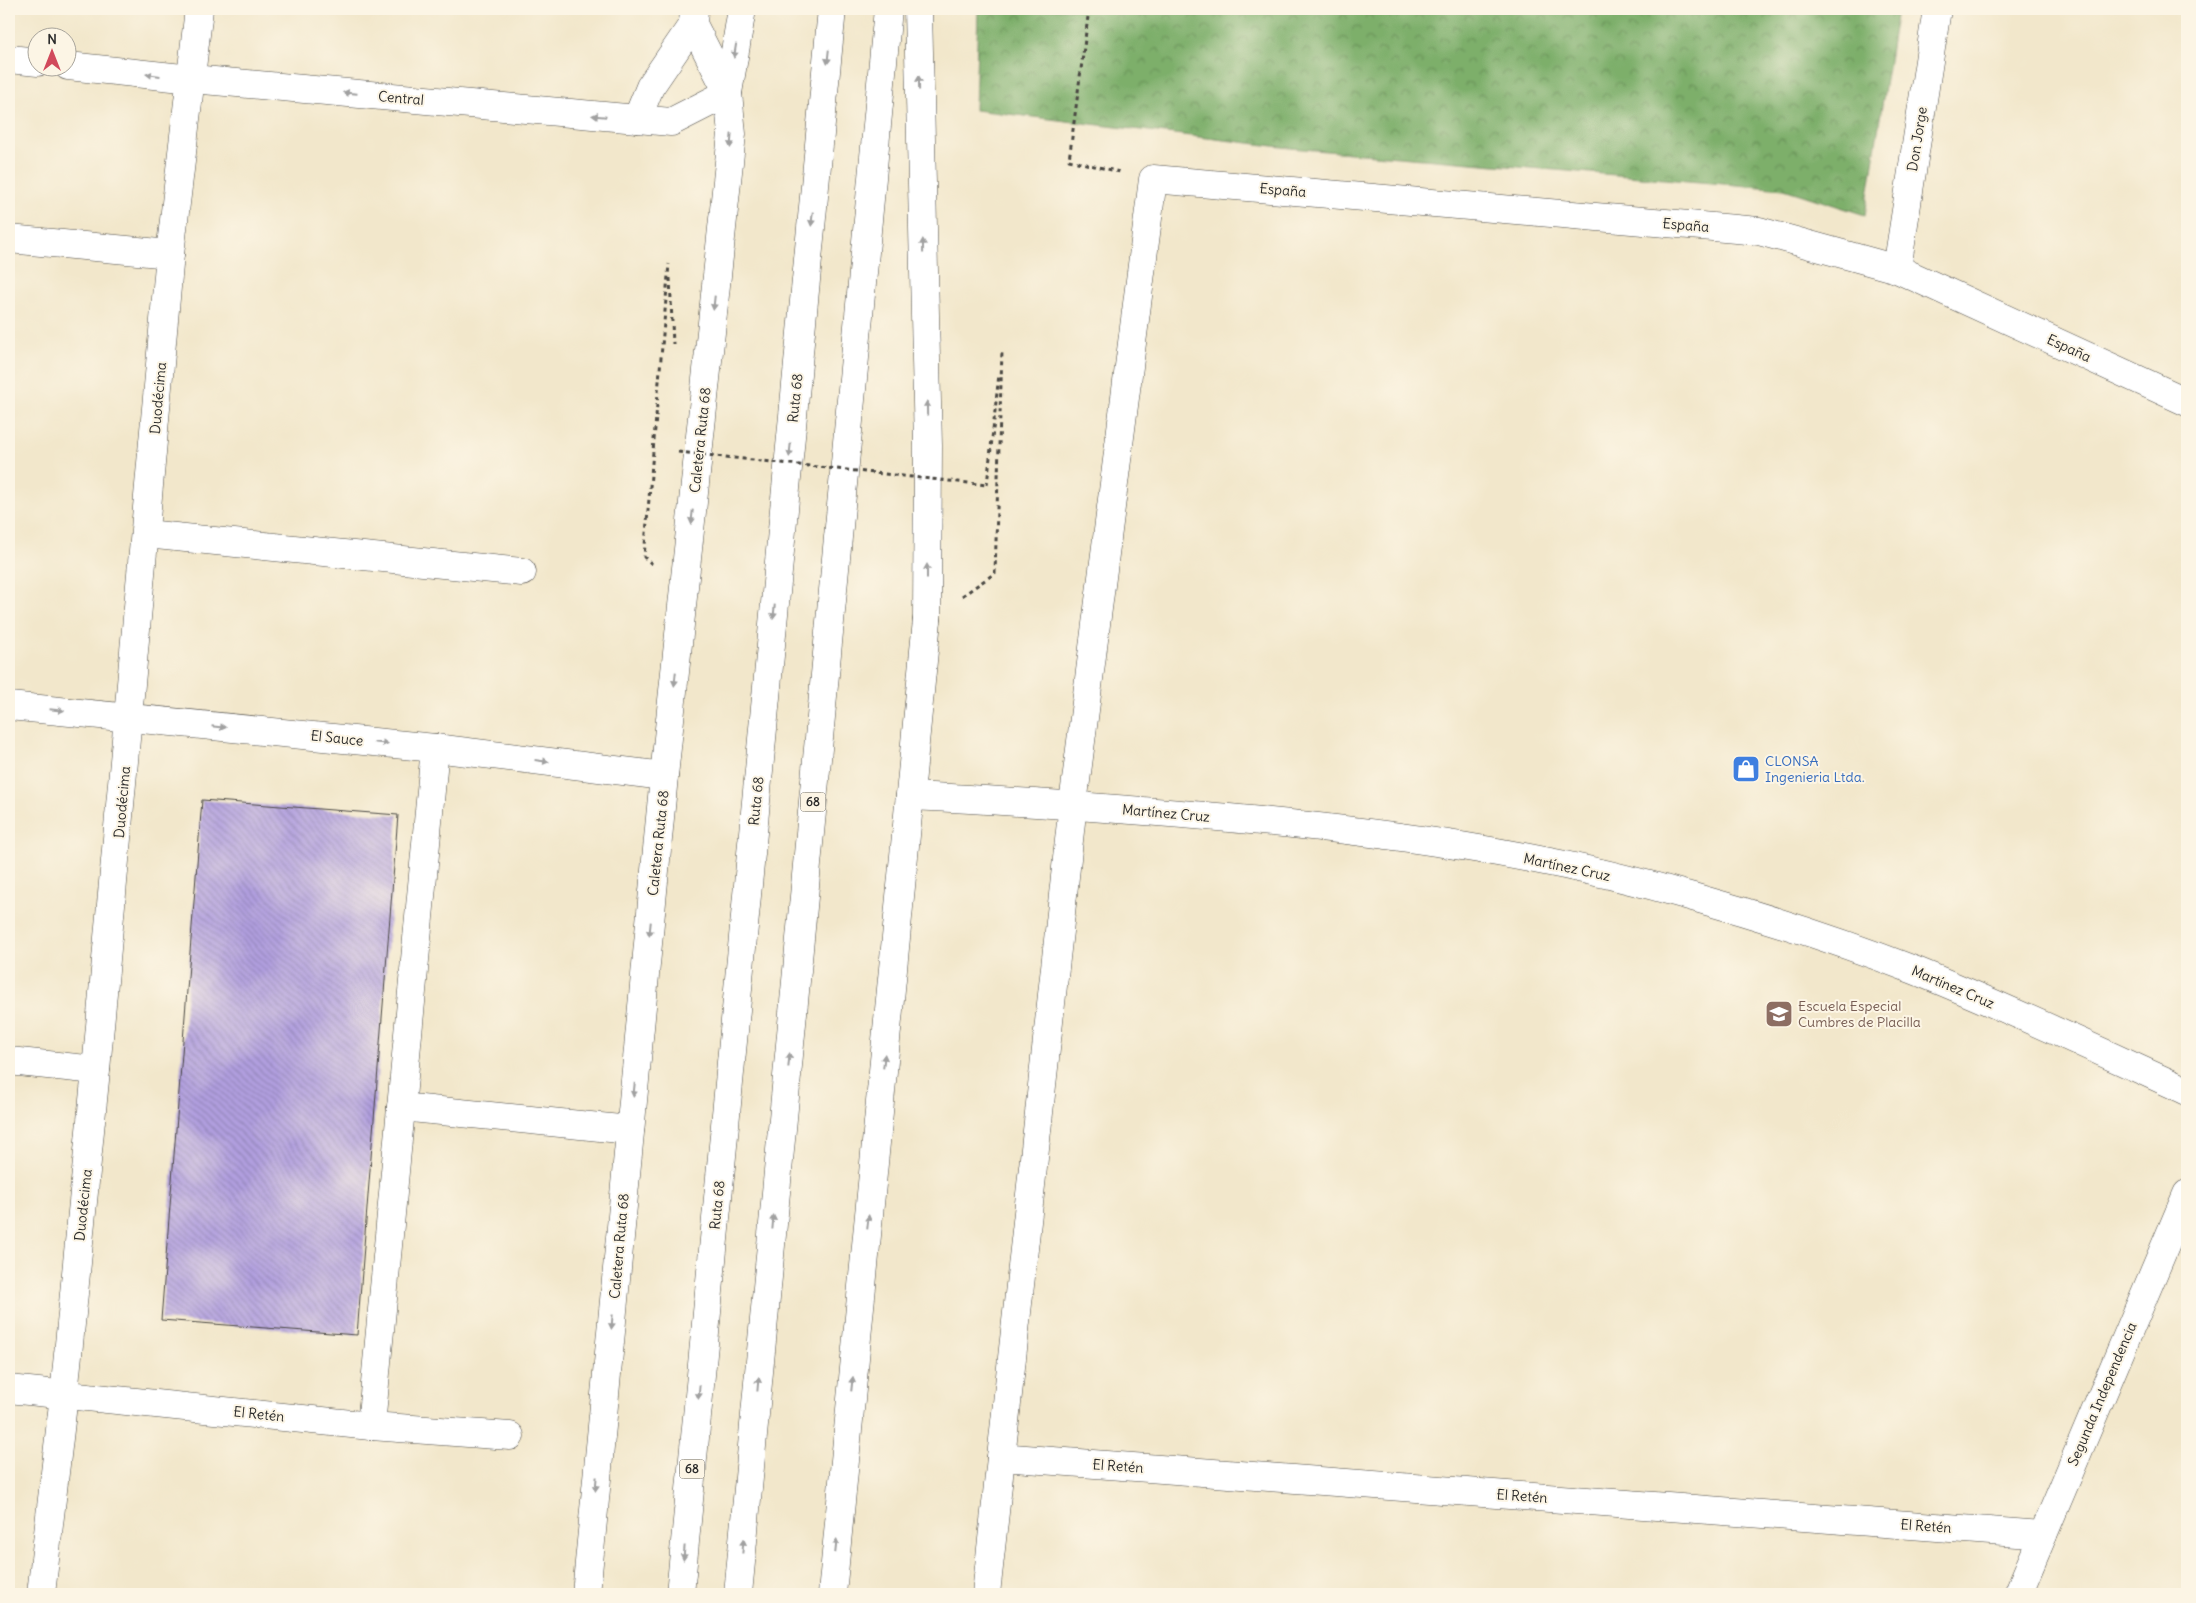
<svg xmlns="http://www.w3.org/2000/svg" width="2196" height="1603" font-family="Delius,sans-serif">
<defs>
<pattern id="forest-crowns" width="20" height="18" patternUnits="userSpaceOnUse" patternTransform="scale(1.25)"><rect width="20" height="18" fill="#7daf6a"/><path d="M2 6a3 3 0 1 1 6 0M12 15a3 3 0 1 1 6 0" fill="none" stroke="#678f57"/></pattern>
<pattern id="building-back-hatch" width="6" height="6" patternUnits="userSpaceOnUse" patternTransform="scale(1.25)"><rect width="6" height="6" fill="#b19fdf"/><path d="M-1 5l2 2M0 0l6 6M5-1l2 2" fill="none" stroke="#9082b5"/></pattern>
</defs>
<rect width="100%" height="100%" fill="#fcf5e5"/>
<filter id="ink" filterUnits="userSpaceOnUse"><feTurbulence type="fractalNoise" baseFrequency=".02" numOctaves="2"/><feDisplacementMap in="SourceGraphic" scale="10" xChannelSelector="R" yChannelSelector="G"/><feConvolveMatrix kernelMatrix="1 2 1 2 8 2 1 2 1" color-interpolation-filters="sRGB"/></filter>
<filter id="wash" filterUnits="userSpaceOnUse"><feTurbulence type="fractalNoise" baseFrequency=".0096" numOctaves="4" result="noise"/><feDisplacementMap in="SourceGraphic" scale="20" xChannelSelector="R" yChannelSelector="G"/><feGaussianBlur stdDeviation="1.12" result="paint"/><feColorMatrix in="noise" values="0 0 0 0 0 0 0 0 0 0 0 0 0 0 0 0 0 1.4 0 .05"/><feComposite in="paint" operator="in"/></filter>
<g filter="url(#wash)">
<rect width="100%" height="100%" fill="#f2e7cb"/>
<!-- forest -->
<path fill="url(#forest-crowns)" stroke="#546d4a" d="M978,9H1897L1865,215L1784,189L1290,148L975,110Z"/>
<g id="blocks">
<!-- building -->
<path fill="url(#building-back-hatch)" d="M202,800L398,815L357,1335L161,1320Z"/>
</g>
</g>
<g filter="url(#ink)">
<use href="#blocks" fill-opacity="0" stroke="#494743" stroke-width="1"/>
<g fill="none" stroke-linecap="round" stroke-linejoin="round">
<defs>
<g id="minor">
<path d="M9,59L38,62"/>
<path d="M68,66L192,79L671,122L728,93L693,24L694,9"/>
<path d="M637,119L650,87L693,24"/>
<path d="M9,239L170,254"/>
<path d="M1897,269L1937,9"/>
<path d="M146,534L522,572"/>
<path d="M9,706L435,748L664,776"/>
<path d="M910,796C1017,801 1123,809 1229,818C1385,832 1542,853 1693,897C1768,918 1842,942 1914,970C2006,1007 2097,1050 2187,1091"/>
<path d="M9,1061L96,1070"/>
<path d="M401,1107L630,1130"/>
<path d="M9,1389L371,1426L510,1436"/>
<path d="M371,1426L435,748"/>
<path d="M1001,1457L2043,1535"/>
<path d="M41,1594L64,1395L96,1070L170,254L199,9"/>
<path d="M986,1594L1073,804L1153,179L1759,231L1897,269L2187,402"/>
<path d="M2018,1594L2187,1194"/>
</g>
<g id="major">
<path d="M586,1594L664,776L732,134L728,93"/>
<path d="M832,1594L927,620"/>
</g>
<g id="highway">
<path d="M918,9L928,446L927,620"/>
<path d="M728,93L742,9"/>
<path d="M680,1594L832,9"/>
<path d="M738,1594L888,9"/>
</g>
</defs>
<!-- minor casing -->
<use href="#minor" stroke="#494743" stroke-width="29"/>
<!-- major casing -->
<use href="#major" stroke="#494743" stroke-width="29"/>
<!-- highway casing -->
<use href="#highway" stroke="#494743" stroke-width="29"/>
<!-- path -->
<g stroke="#494743" stroke-width="3" stroke-dasharray="4 4" stroke-linecap="butt">
<path d="M1089,9L1069,160L1120,172"/>
<path d="M670,278L673,344"/>
<path d="M987,485L999,374"/>
<path d="M652,564L644,557L669,264"/>
<path d="M962,596L995,573L1002,351"/>
</g>
<!-- minor -->
<use href="#minor" stroke="#fff" stroke-width="28"/>
<!-- major -->
<use href="#major" stroke="#fff" stroke-width="28"/>
<!-- highway -->
<use href="#highway" stroke="#fff" stroke-width="28"/>
<!-- path-bridge -->
<path stroke="#494743" stroke-width="3" stroke-dasharray="4 4" stroke-linecap="butt" d="M678,452L987,485"/>
</g>
<!-- one-way arrows -->
<defs><path id="oneway-solid" d="M-6-.8H1V-3.2L6.5 0L1 3.2V.8H-6Z" transform="scale(1.25)"/></defs>
<g fill="#a0a0a0">
<use href="#oneway-solid" transform="translate(735 51) rotate(99)"/>
<use href="#oneway-solid" transform="translate(828 57) rotate(96)"/>
<use href="#oneway-solid" transform="translate(153 75) rotate(-173)"/>
<use href="#oneway-solid" transform="translate(919 83) rotate(-91)"/>
<use href="#oneway-solid" transform="translate(350 93) rotate(-175)"/>
<use href="#oneway-solid" transform="translate(599 116) rotate(-175)"/>
<use href="#oneway-solid" transform="translate(731 141) rotate(95)"/>
<use href="#oneway-solid" transform="translate(812 219) rotate(96)"/>
<use href="#oneway-solid" transform="translate(923 246) rotate(-91)"/>
<use href="#oneway-solid" transform="translate(714 303) rotate(96)"/>
<use href="#oneway-solid" transform="translate(927 408) rotate(-91)"/>
<use href="#oneway-solid" transform="translate(790 450) rotate(96)"/>
<use href="#oneway-solid" transform="translate(692 517) rotate(96)"/>
<use href="#oneway-solid" transform="translate(927 571) rotate(-90)"/>
<use href="#oneway-solid" transform="translate(774 612) rotate(96)"/>
<use href="#oneway-solid" transform="translate(675 679) rotate(96)"/>
<use href="#oneway-solid" transform="translate(57 710) rotate(6)"/>
<use href="#oneway-solid" transform="translate(219 727) rotate(6)"/>
<use href="#oneway-solid" transform="translate(381 743) rotate(6)"/>
<use href="#oneway-solid" transform="translate(542 761) rotate(7)"/>
<use href="#oneway-solid" transform="translate(650 929) rotate(96)"/>
<use href="#oneway-solid" transform="translate(789 1060) rotate(-85)"/>
<use href="#oneway-solid" transform="translate(884 1061) rotate(-84)"/>
<use href="#oneway-solid" transform="translate(634 1090) rotate(96)"/>
<use href="#oneway-solid" transform="translate(773 1222) rotate(-85)"/>
<use href="#oneway-solid" transform="translate(868 1222) rotate(-84)"/>
<use href="#oneway-solid" transform="translate(612 1322) rotate(95)"/>
<use href="#oneway-solid" transform="translate(758 1384) rotate(-85)"/>
<use href="#oneway-solid" transform="translate(852 1384) rotate(-84)"/>
<use href="#oneway-solid" transform="translate(699 1392) rotate(95)"/>
<use href="#oneway-solid" transform="translate(596 1484) rotate(95)"/>
<use href="#oneway-solid" transform="translate(743 1546) rotate(-85)"/>
<use href="#oneway-solid" transform="translate(836 1546) rotate(-84)"/>
<use href="#oneway-solid" transform="translate(684 1553) rotate(95)"/>
</g>
</g>
<!-- icons -->
<defs>
<symbol id="shop-square" viewBox="-11 -11 22 22"><rect x="-9" y="-9" width="18" height="18" rx="4" fill="#3f7fe0" stroke="#fcf5e5"/><path d="M-5-2.5h2.3a2.7 3.5 0 0 1 5.4 0H5L5.5 6h-11ZM-1.5-2.5h3a1.5 2.3 0 0 0-3 0Z" fill="#fff"/></symbol>
<symbol id="school-square" viewBox="-11 -11 22 22"><rect x="-9" y="-9" width="18" height="18" rx="4" fill="#8d6e63" stroke="#fcf5e5"/><path d="M0-5L7-2L0 1L-7-2ZM-4 1L0 2.5L4 1V4Q0 6-4 4Z" fill="#fff"/></symbol>
</defs>
<g fill-rule="evenodd">
<use href="#shop-square" x="1730" y="753" width="32" height="32"/>
<use href="#school-square" x="1763" y="998" width="32" height="32"/>
</g>
<g text-anchor="middle" stroke-width="4" stroke-linejoin="round" paint-order="stroke">
<!-- shield labels -->
<g fill="#fcf5e5" stroke="#6a6863" stroke-width="1">
<rect x="800.5" y="792.5" width="25" height="19" rx="4"/>
<rect x="679.5" y="1459.5" width="25" height="19" rx="4"/>
</g>
<g font-size="12" font-weight="bold" fill="#2b2b2b">
<text x="813" y="806">68</text>
<text x="692" y="1473">68</text>
</g>
<!-- street labels -->
<g font-size="14" fill="#2b2b2b" stroke="#fcf5e5">
<text transform="translate(401 98) rotate(5)" y="5">Central</text>
<text transform="translate(1917 139) rotate(-81)" y="5">Don Jorge</text>
<text transform="translate(1283 190) rotate(5)" y="5">España</text>
<text transform="translate(1686 225) rotate(5)" y="5">España</text>
<text transform="translate(2069 348) rotate(25)" y="5">España</text>
<text transform="translate(158 398) rotate(-85)" y="5">Duodécima</text>
<text transform="translate(795 398) rotate(-84)" y="5">Ruta 68</text>
<text transform="translate(700 440) rotate(-84)" y="5">Caletera Ruta 68</text>
<text transform="translate(337 738) rotate(6)" y="5">El Sauce</text>
<text transform="translate(756 801) rotate(-84)" y="5">Ruta 68</text>
<text transform="translate(122 802) rotate(-85)" y="5">Duodécima</text>
<text transform="translate(1166 813) rotate(5)" y="5">Martínez Cruz</text>
<text transform="translate(658 843) rotate(-84)" y="5">Caletera Ruta 68</text>
<text transform="translate(1567 867) rotate(12)" y="5">Martínez Cruz</text>
<text transform="translate(1953 987) rotate(23)" y="5">Martínez Cruz</text>
<text transform="translate(83 1205) rotate(-84)" y="5">Duodécima</text>
<text transform="translate(717 1205) rotate(-84)" y="5">Ruta 68</text>
<text transform="translate(619 1246) rotate(-85)" y="5">Caletera Ruta 68</text>
<text transform="translate(2102 1394) rotate(-67)" y="5">Segunda Independencia</text>
<text transform="translate(259 1414) rotate(6)" y="5">El Retén</text>
<text transform="translate(1118 1466) rotate(4)" y="5">El Retén</text>
<text transform="translate(1522 1496) rotate(4)" y="5">El Retén</text>
<text transform="translate(1926 1526) rotate(4)" y="5">El Retén</text>
</g>
<!-- shop labels -->
<g font-size="14" fill="#366cbe" stroke="#fcf5e5" text-anchor="start">
<text x="1765" y="766">CLONSA<tspan x="1765" dy="16">Ingenieria Ltda.</tspan></text>
</g>
<!-- education labels -->
<g font-size="14" fill="#785e54" stroke="#fcf5e5" text-anchor="start">
<text x="1798" y="1011">Escuela Especial<tspan x="1798" dy="16">Cumbres de Placilla</tspan></text>
</g>
</g>
<!-- margin -->
<rect width="2196" height="1603" fill="none" stroke="#fcf5e5" stroke-width="30"/>
<!-- north arrow -->
<g transform="translate(52 52)"><circle r="24" fill="#fcf5e5" stroke="#a8a49b"/>
<path d="M0-4L9 19L0 12L-9 19Z" fill="#d1495b"/>
<text y="-8" font-size="14" font-weight="bold" text-anchor="middle" fill="#2b2b2b">N</text>
</g>
</svg>
